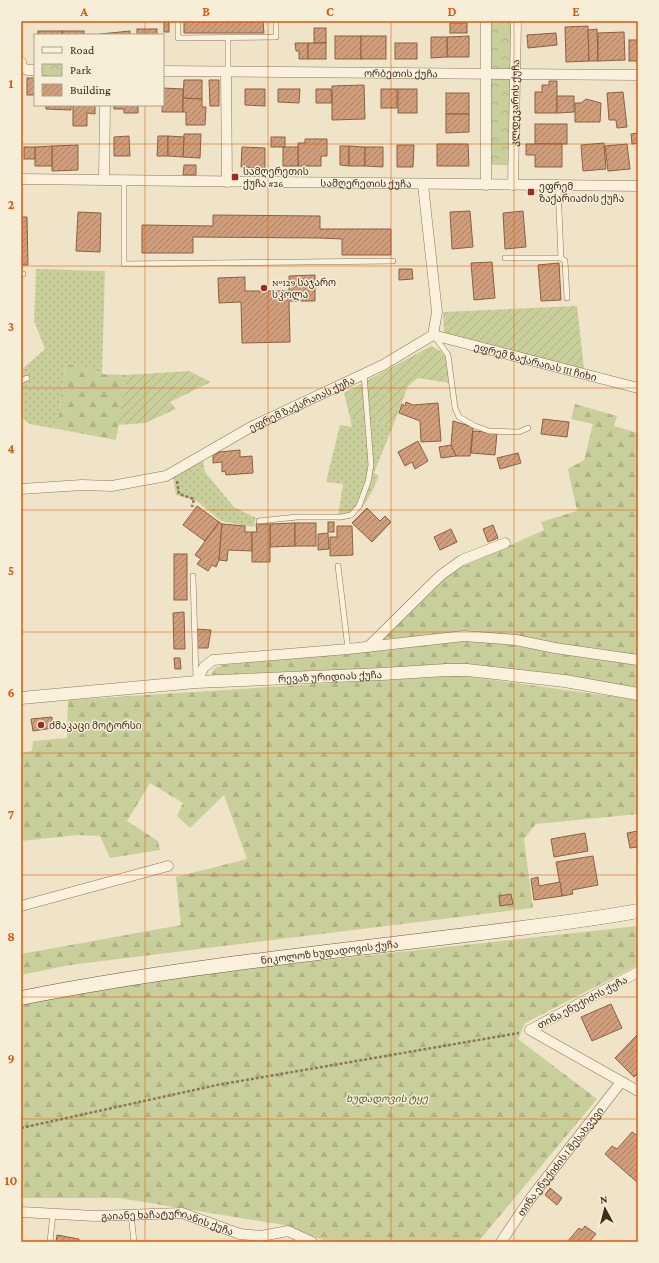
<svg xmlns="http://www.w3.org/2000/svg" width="659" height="1263" font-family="'Crimson Pro','Noto Sans Georgian',serif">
<defs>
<pattern id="grass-dots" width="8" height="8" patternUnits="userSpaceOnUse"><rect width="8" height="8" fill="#c9cf9b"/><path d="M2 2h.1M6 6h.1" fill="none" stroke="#aeb285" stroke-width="1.8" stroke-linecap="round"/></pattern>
<pattern id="forest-firs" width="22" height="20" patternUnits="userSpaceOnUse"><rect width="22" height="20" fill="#c9cf9b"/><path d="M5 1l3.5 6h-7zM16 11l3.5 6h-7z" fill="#aeb285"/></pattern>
<pattern id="park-crowns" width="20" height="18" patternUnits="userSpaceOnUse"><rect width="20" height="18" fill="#c9cf9b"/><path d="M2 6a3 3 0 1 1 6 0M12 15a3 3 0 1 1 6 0" fill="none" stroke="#aeb285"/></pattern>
<pattern id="garden-furrows" width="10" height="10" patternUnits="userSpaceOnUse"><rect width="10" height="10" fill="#c9cf9b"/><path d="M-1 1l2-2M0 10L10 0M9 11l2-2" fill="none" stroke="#aeb285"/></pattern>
<pattern id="building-hatch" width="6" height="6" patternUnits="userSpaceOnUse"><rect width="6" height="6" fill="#cf9f7d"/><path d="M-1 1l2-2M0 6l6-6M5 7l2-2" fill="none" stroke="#a98266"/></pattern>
</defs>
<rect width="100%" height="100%" fill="#f0e4c8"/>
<!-- grass -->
<g fill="url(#grass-dots)">
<path d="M36,269L105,271L102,374L66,363L57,429L29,424L21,417V370L45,349L34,321Z"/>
<path d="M357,416L393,426L374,473L379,476C370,496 361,519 337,521L343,484L326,482L340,425L352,427L350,418Z"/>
<path d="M203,461L205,472L234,507L256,518L253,527L221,521L197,501L176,495L173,477Z"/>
</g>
<!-- forest -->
<g fill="url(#forest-firs)">
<path d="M66,363L102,374L126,375L116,440L57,429Z"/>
<path d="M575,404L617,416L614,426L638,433V627L636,645H638V655L510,637L384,642L381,638L451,572L544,530L541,522L577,511L568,469L584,460L593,424L571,419Z"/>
<path d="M473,640L502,642L638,664V689L466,665L211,675L215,668L223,665Z"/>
<path d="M457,675L638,700V814L536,824L524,839L533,908L70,965L21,975V954L181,925L176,877L247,859L224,795L190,828L177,816L183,803L150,783L127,821L158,841L160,850L110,858L100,836L78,835L21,841V753L32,751L33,741L67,738L68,700Z"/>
<path d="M638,926V965L525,1023L518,1039L597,1099L478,1242H328L284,1225L119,1198H21V999L50,990Z"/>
</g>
<!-- park -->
<rect fill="url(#park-crowns)" x="490" y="21" width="21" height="144"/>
<!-- garden -->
<g fill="url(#garden-furrows)">
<path d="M577,306L584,369L444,333L443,312Z"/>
<path d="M431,346C450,353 447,366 449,383L418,378L408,386L393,426L357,416L350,418L344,393Z"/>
<path d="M189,371L211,382L170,402L176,409L145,423L118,425L126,375Z"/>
</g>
<!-- building -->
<g fill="url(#building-hatch)" stroke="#8d5f41">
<rect x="164" y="21" width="5" height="11"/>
<path d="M184,21H263L264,33H184Z"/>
<rect x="450" y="23" width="17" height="10"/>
<path d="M588,26L589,61L566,62L565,27Z"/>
<rect x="314" y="28" width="12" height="15"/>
<rect x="137" y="29" width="20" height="6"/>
<path d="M597,29L598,61H589L588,30Z"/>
<rect x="38" y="31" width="24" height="4"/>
<rect x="62" y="31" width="22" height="4"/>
<path d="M130,31V35H100V34Z"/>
<path d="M624,32L625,60L598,61V33Z"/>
<path d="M556,33L557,45L528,48L527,35Z"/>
<rect x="335" y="36" width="26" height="23"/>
<rect x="361" y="36" width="25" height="23"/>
<path d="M469,36V57H447V37Z"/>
<path d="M431,37H447V57L431,58Z"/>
<rect x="629" y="40" width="9" height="21"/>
<path d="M295,43H308V59H299V51H296Z"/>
<rect x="308" y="43" width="18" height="16"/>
<rect x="395" y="43" width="22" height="16"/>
<rect x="27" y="78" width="8" height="17"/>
<path d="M184,80H202V99L183,98Z"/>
<path d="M209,80H219V106H210Z"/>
<path d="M549,81H557V113H535V92H542V85H549Z"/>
<path d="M364,85L365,119L332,120V86Z"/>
<path d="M163,88L183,89V112H162Z"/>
<path d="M245,89H265V106L245,105Z"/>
<path d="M278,89H300L299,103L278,102Z"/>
<path d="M316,89H331L332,103H316Z"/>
<rect x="381" y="89" width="16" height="19"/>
<rect x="398" y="89" width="19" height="24"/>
<path d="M623,92L627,127L617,128L616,120H609L607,93Z"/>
<rect x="446" y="93" width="23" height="21"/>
<path d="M557,96H574V112L557,113Z"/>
<path d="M183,98L202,99V107H206L205,125H186V112H183Z"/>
<path d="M586,99L601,103L600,122H575V103H581Z"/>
<path d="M46,105H71V110L46,109Z"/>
<path d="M73,105H95V114L87,113V126H73Z"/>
<path d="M114,105H138V113H124V109H114Z"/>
<path d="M446,114H469V132L446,133Z"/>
<rect x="535" y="124" width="32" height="20"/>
<path d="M638,133V143L632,144L631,134Z"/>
<path d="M184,134H201L200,158L183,157Z"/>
<path d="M129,136L130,156H114V137Z"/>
<path d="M158,136H168V156H157Z"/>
<path d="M168,136L184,137L183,157L168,156Z"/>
<rect x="271" y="137" width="14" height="10"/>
<path d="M305,139H327V156H321V166H298V143H305Z"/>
<path d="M604,143L606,169L583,171L581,145Z"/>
<path d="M437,144H468L469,166H437Z"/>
<path d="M526,144H562V167H535V155H526Z"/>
<path d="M627,144L630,169L608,171L605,146Z"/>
<path d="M78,145V170L52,171V146Z"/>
<path d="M397,145H414L413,167H397Z"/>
<path d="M52,146V166H35V147Z"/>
<path d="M340,146H349V166L340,165Z"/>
<path d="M349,146L365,147V166H349Z"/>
<rect x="24" y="147" width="11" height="12"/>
<path d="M242,147L265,148V168L241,167Z"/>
<rect x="283" y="147" width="15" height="19"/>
<path d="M365,147H383V167L365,166Z"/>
<path d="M184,165H196V175H183Z"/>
<path d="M470,211L473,247L452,249L450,212Z"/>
<path d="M523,211L526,247L505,249L503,213Z"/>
<path d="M78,212L101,213L100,252L76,251Z"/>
<path d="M213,215L320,216V229H391V255H342V239L319,238L193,237V253H142V225L213,226Z"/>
<path d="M21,217H27L28,265H21Z"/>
<path d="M492,262L495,298L474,300L471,263Z"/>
<path d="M559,263L561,300L541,301L538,265Z"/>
<path d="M399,269H412L413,279L399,280Z"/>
<path d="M315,275V301H289L290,342L242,343L241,302L219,303L218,278L245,277V291H289V276Z"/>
<path d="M406,402L413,405L438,403L441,441L421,442L420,421L399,413L402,404L405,406Z"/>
<path d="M543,419L569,422L567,437L541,434Z"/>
<path d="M453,421L473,427L470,456H456L451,445Z"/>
<path d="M473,431L497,433L495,455L471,453Z"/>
<path d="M418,441L428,461L415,469L412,462L405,466L398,452Z"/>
<path d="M451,445L456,456L441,458L439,447Z"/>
<path d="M240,450V457L252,456L253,473L226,475L225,471L222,472V462L213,463V456L219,452Z"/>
<path d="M518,453L521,463L500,469L497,458Z"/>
<path d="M197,506L219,522L205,541L183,525Z"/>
<path d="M367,508L380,521L385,516L391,522L372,542L352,523Z"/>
<path d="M219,522L222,524L219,560L216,567L212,565L208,571L197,564L201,559L195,555Z"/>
<rect x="328" y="522" width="6" height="10"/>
<path d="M295,523V546L270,547V524Z"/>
<rect x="295" y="523" width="21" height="23"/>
<path d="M222,524L245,526V532H252V551L228,550L227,561L219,560Z"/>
<path d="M256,524H270V562H252V532H257Z"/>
<path d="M493,525L498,538L488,542L483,529Z"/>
<path d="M337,526H352L353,555L330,556V537H337Z"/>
<path d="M451,529L457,542L440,550L434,537Z"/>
<path d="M328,533L329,549L318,550V534Z"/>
<rect x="174" y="554" width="13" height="46"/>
<path d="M184,612L185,649H174L173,613Z"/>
<path d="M196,629L211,630L208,648H197Z"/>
<path d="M174,658H180L181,669H175Z"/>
<path d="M52,717L53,728L33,731L31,719Z"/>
<path d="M638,831V847L630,848L627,833Z"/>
<path d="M585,833L588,851L554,857L551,839Z"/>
<path d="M593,856L598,885L572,890L573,894L562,896L556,862Z"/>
<path d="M538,877L539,886L560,882L562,896L534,900L531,879Z"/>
<path d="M511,894L513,904L500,906L499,896Z"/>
<path d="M611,1004L622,1028L592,1041L581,1017Z"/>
<path d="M637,1035L638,1073L634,1077L615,1058Z"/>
<path d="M632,1132L638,1136V1183L605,1154L612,1146L617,1149Z"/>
<path d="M550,1188L562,1198L557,1205L545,1195Z"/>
<path d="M585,1226L596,1234L589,1242H567L579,1228L582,1230Z"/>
<path d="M57,1235L79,1239V1242H56Z"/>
</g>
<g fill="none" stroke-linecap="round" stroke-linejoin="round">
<defs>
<g id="service">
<path d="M178,21V38L276,37V21"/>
<path d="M228,38V72"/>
<path d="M124,179V264L393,261"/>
<path d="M505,258H561L558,186"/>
<path d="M561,258L565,261L567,298"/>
<path d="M21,274H23"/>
<path d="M435,337L448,355L455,408L459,417L475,426L489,431L519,432L528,428"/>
<path d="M21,381L27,378"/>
<path d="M259,521L297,517H341L351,515L359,506L368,482L371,465L364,374"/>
<path d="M338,566L348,649"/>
<path d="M193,576L196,679"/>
<path d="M131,1214L134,1242"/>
<path d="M50,1242L53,1213"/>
</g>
<g id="minor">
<path d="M21,62L22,67L27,70H35"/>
<path id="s1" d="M163,71L638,75"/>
<path d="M226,72L227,182"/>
<path id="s2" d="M21,179L638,186"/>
<path d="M104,179L105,105"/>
<path d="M486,185V21"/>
<path id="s3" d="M513,185L516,21"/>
<path id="s4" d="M433,335L638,388"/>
<path id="s5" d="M21,489L82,485L112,486L166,476L251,427L383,365L433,335L437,312L423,185"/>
<path d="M368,647L441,575L462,560L505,543"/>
<path d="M196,682L204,667L213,660L348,649L464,636L516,640L555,648L638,660"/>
<path d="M21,906L168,866"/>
<path d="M638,972L530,1030L638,1091"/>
<path id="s6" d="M21,1212L95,1216L182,1213L240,1234L261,1236L288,1231L312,1242"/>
<path id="s7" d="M501,1242L530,1199L621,1082"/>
</g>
<g id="tertiary">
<path id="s8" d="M21,698L196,682L382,674L446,670H467L565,681L638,694"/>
</g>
<g id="secondary">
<path id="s9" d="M21,998C165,969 312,954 458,936C518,928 579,922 638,911"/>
</g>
</defs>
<!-- service casing -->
<use href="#service" stroke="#8d765c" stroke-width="6"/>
<!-- minor casing -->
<use href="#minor" stroke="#8d765c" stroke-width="11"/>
<!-- tertiary casing -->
<use href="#tertiary" stroke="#8d765c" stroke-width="13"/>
<!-- secondary casing -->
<use href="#secondary" stroke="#6f573f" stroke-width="15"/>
<!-- path -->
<g stroke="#8d765c" stroke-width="2.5" stroke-dasharray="3 2" stroke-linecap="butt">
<path d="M177,481L179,494L194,499L192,507"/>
<path d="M21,1128L217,1085L519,1033"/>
</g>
<!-- service -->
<use href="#service" stroke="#faf1dc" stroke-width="5"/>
<!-- minor -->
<use href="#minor" stroke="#faf1dc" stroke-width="10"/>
<!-- tertiary -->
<use href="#tertiary" stroke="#faf1dc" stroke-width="12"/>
<!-- secondary -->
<use href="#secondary" stroke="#faf1dc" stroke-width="14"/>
</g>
<!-- grid -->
<path fill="none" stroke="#df570d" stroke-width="1" stroke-opacity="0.55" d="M145,21V35M268,21V1242M391,21V1242M514,21V1242M145,105V1242M21,144H638M21,266H638M21,388H638M21,510H638M21,632H638M21,753H638M21,875H638M21,997H638M21,1119H638"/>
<!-- markers -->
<g fill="#9e2a2b" stroke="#f7eed8" stroke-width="1.5">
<rect x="231" y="173" width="8" height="8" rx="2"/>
<rect x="527" y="188" width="8" height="8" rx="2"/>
<circle cx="264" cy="288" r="4"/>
<circle cx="41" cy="725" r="4"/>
</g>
<g text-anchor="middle" stroke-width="3" stroke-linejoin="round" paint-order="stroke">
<!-- street labels -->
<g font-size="10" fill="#3d2e20" stroke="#f7eed8">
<text dy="4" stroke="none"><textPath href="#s1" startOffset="238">ორბეთის ქუჩა</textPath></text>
<text dy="4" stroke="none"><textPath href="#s3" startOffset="82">კლდეკარის ქუჩა</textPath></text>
<text dy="4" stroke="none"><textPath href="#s2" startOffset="345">სამღერეთის ქუჩა</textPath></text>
<text dy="4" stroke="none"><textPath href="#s4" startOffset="106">ეფრემ ზაქარაიას III ჩიხი</textPath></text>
<text dy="4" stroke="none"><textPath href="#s5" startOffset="300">ეფრემ ზაქარაიას ქუჩა</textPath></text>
<text dy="4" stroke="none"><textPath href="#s8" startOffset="310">რევაზ ურიდიას ქუჩა</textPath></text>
<text dy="4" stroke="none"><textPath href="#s9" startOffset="312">ნიკოლოზ ხუდადოვის ქუჩა</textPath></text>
<text transform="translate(582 1002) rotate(-28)" y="4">თინა ენუქიძის ქუჩა</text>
<text dy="4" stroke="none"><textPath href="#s7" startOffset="100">თინა ენუქიძის I შესახვევი</textPath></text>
<text dy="4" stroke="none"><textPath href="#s6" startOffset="148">გაიანე ხაჩატურიანის ქუჩა</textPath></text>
</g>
<!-- poi labels -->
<g font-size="10" fill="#3d2e20" stroke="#f7eed8" text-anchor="start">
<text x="243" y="175">სამღერეთის<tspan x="243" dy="12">ქუჩა #26</tspan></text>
<text x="539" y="190">ეფრემ<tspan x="539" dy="12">ზაქარიაძის ქუჩა</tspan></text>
<text x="272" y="286">№129 საჯარო<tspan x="272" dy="12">სკოლა</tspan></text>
<text x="49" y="729">ძმაკაცი მოტორსი</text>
</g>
<!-- park labels -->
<g font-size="10" font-style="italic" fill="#4d5a26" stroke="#f7eed8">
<text x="387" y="1102">ხუდადოვის ტყე</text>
</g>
</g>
<!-- border -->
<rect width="659" height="1263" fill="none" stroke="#f7eed8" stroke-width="44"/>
<!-- legend -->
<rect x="34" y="34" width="130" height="72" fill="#f7eed8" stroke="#ada18e"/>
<rect x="42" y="47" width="20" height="6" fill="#faf1dc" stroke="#ada18e"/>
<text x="70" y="54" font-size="12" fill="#3d2e20">Road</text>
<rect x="42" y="64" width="20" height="12" fill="url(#park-crowns)" stroke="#ada18e"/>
<text x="70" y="74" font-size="12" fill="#3d2e20">Park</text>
<rect x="42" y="84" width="20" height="12" fill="url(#building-hatch)" stroke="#ada18e"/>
<text x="70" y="94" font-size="12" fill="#3d2e20">Building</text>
<!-- north arrow -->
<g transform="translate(605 1209) rotate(353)" stroke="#f7eed8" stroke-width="3" paint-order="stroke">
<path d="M0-3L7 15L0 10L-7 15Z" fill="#3d2e20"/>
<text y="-6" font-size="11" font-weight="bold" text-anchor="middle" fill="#3d2e20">N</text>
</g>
<rect x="22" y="22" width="615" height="1219" fill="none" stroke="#df570d" stroke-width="1.5"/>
<g font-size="13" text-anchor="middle" font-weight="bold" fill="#df570d">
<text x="84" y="16">A</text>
<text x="206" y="16">B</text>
<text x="330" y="16">C</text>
<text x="452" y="16">D</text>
<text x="576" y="16">E</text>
<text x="11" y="88">1</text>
<text x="11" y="209">2</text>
<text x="11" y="331">3</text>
<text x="11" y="453">4</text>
<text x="11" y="575">5</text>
<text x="11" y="697">6</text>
<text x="11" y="819">7</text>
<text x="11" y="941">8</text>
<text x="11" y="1063">9</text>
<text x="11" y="1185">10</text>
</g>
</svg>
